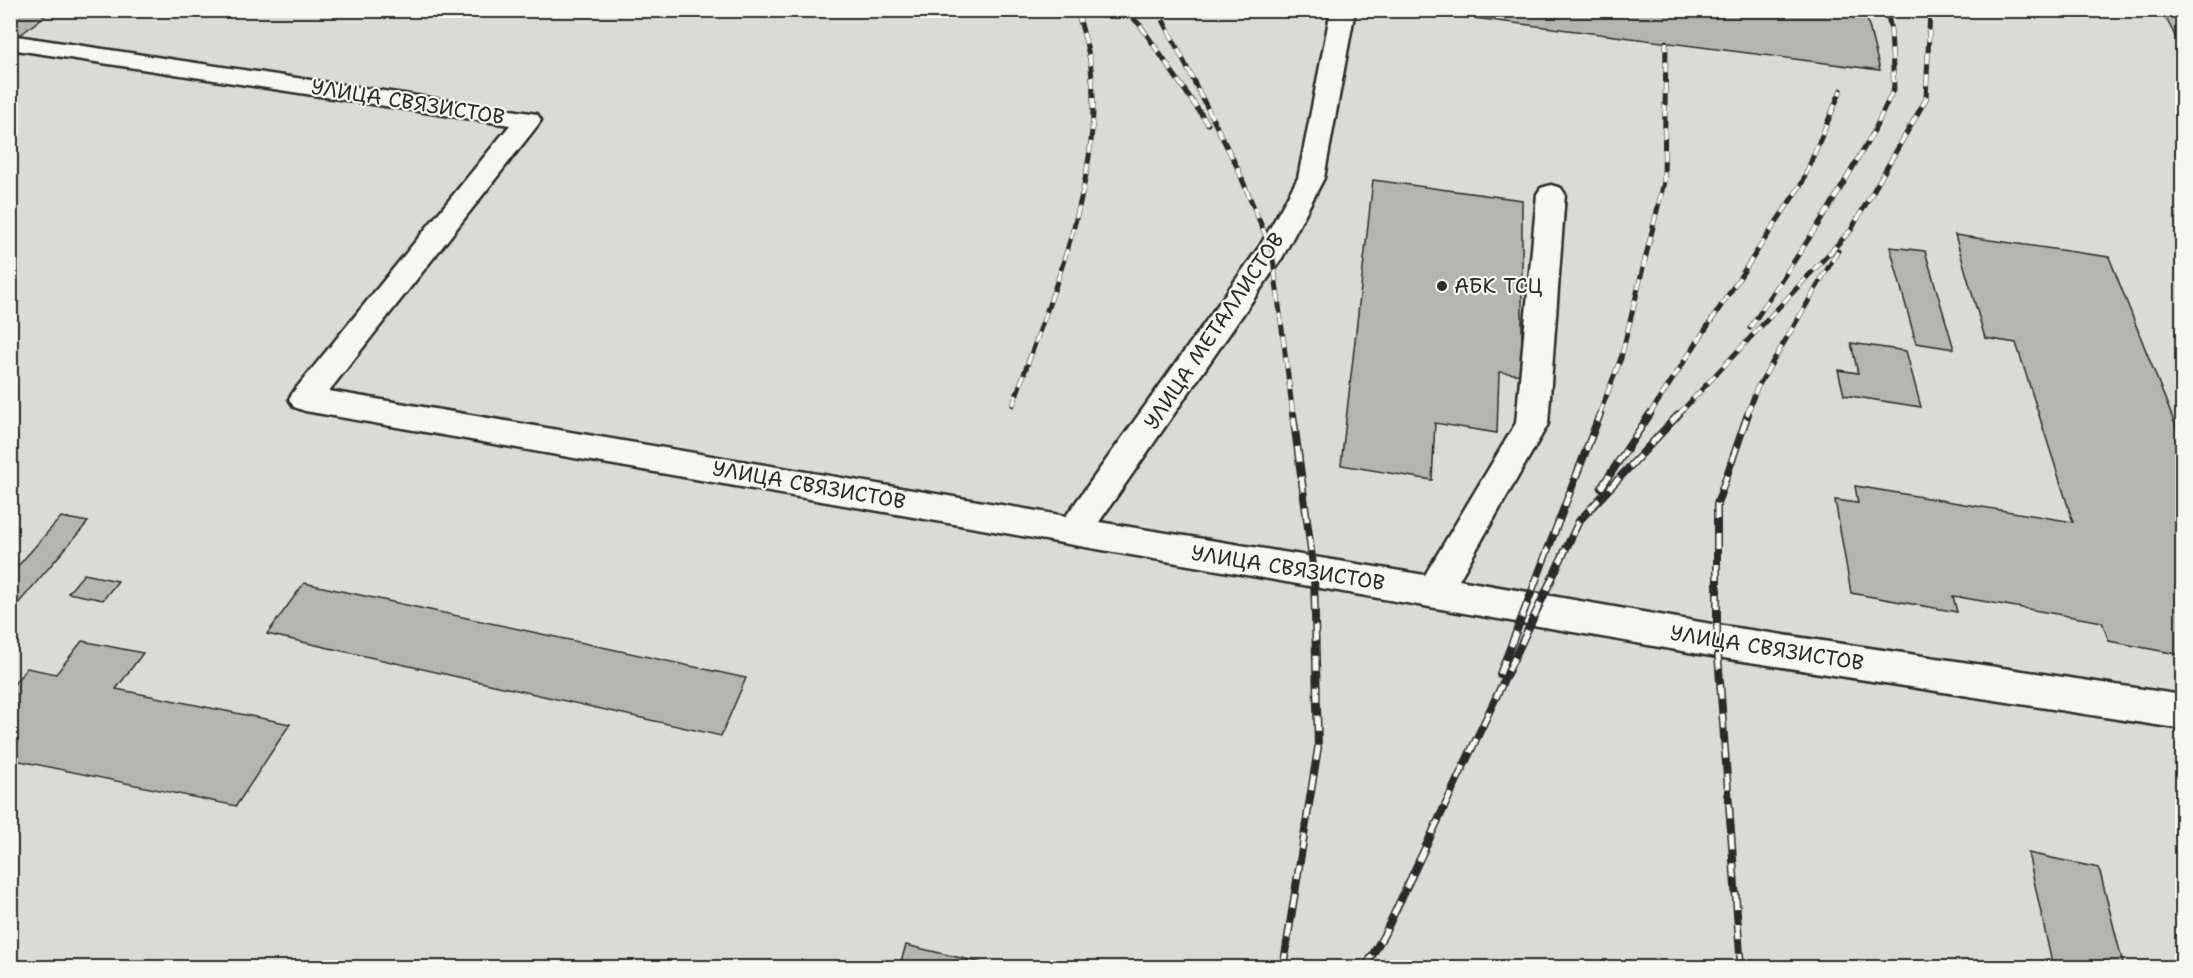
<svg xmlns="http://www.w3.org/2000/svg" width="2193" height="978" font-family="'Shantell Sans',sans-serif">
<rect width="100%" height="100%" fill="#eaeae6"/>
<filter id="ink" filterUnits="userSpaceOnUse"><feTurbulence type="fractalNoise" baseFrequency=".0167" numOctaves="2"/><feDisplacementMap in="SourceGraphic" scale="12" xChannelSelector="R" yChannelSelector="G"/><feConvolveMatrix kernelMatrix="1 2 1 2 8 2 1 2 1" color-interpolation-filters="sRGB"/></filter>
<g filter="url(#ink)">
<!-- built -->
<path fill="#dadad6" d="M19,11H2182V967L11,968L10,17Z"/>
<!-- building -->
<g fill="#b4b4b1" stroke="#2b2b2b" stroke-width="1.5">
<path d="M19,10H52L19,36L10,34V17Z"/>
<path d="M1435,10H1865L1880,70L1435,13Z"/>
<path d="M2162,10H2182V50Z"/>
<path d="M1373,180L1522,200V375L1499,372L1497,433L1435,423L1432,480L1341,465Z"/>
<path d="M1955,235L2109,257L2182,442V655L2109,641L2102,622L1953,596L1957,612L1851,593L1835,500L1858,503L1855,486L2073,522L2016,343L1985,338Z"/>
<path d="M1890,247L1925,251L1954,349L1916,343Z"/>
<path d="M1851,343L1906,351L1921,407L1844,395L1838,370L1858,373Z"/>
<path d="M61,517L88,522L17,605L10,603V575Z"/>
<path d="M84,574L118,581L103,600L68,593Z"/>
<path d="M304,583L746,678L721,736L267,634Z"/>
<path d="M82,641L143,653L116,689L290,724L236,806L10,759V689L27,668L56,674Z"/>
<path d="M2028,853L2099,868L2124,968H2053Z"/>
<path d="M906,945L1003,968H899Z"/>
</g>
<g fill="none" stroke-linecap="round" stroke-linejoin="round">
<defs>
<path id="minor" d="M1331,10H1355L1324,178L1282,258L1099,522L1425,575L1516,423L1537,194L1541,188L1551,185L1561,188L1565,194L1548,424L1459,580L1717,625L2182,695V729L1717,657L305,411L294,407L289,399L294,391L510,125L10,49V35L537,114L541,120L537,126L329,391L1066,516L1260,246L1298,178Z"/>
</defs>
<!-- minor casing -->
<use href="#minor" stroke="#2b2b2b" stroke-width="5"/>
<!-- minor -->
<use href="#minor" fill="#f6f6f2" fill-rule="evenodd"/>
<defs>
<g id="rail-far1">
<path d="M1125,10L1140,25L1208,124"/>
<path d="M1158,10L1237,167L1272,251L1293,415"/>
<path d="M1750,328L1831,205L1874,131L1894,88L1891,31L1887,10"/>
<path d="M1013,405C1048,303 1105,177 1091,68C1089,49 1082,29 1077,10"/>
<path d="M1599,415L1621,358L1664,182L1666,42"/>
<path d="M1649,415L1802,183L1841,90"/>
<path d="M1678,415L1851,230L1926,99L1930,10"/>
<path d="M1747,415L1756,390L1838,251"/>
</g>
<g id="rail">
<path d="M1601,488L1650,414"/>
<path d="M1500,674L1600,414"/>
<path d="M1283,968L1318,748L1314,573L1293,414"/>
<path d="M1365,968L1385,933L1579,521L1679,414"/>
<path d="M1741,968L1717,641V504L1748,414"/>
</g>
</defs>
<!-- rail-far1 casing -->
<use href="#rail-far1" stroke="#2b2b2b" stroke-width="5"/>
<!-- rail casing -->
<use href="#rail" stroke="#2b2b2b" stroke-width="8"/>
<!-- rail-far1 -->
<use href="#rail-far1" stroke="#f6f6f2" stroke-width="4" stroke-dasharray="11" stroke-linecap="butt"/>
<!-- rail -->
<use href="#rail" stroke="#f6f6f2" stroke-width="5" stroke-dasharray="15" stroke-linecap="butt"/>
</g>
</g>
<!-- markers -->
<circle fill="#2b2b2b" stroke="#f6f6f2" stroke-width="2" cx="1442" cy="286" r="6"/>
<g text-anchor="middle" stroke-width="4.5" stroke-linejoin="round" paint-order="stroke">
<!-- street labels -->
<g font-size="21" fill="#2b2b2b" stroke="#f6f6f2">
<text transform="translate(408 102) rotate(9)" y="7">УЛИЦА СВЯЗИСТОВ</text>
<text transform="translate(1214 331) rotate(-56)" y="7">УЛИЦА МЕТАЛЛИСТОВ</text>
<text transform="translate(809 485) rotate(10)" y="7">УЛИЦА СВЯЗИСТОВ</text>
<text transform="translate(1288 568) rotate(9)" y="7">УЛИЦА СВЯЗИСТОВ</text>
<text transform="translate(1767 648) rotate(9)" y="7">УЛИЦА СВЯЗИСТОВ</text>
</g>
<!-- poi labels -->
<g font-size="21" fill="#2b2b2b" stroke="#f6f6f2" text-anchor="start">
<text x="1454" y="293">АБК ТСЦ</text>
</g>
</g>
<!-- margin -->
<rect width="2193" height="978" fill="none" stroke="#f6f6f2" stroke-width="36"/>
<rect x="18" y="18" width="2157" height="942" fill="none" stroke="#2b2b2b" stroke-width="2" filter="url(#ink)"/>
</svg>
